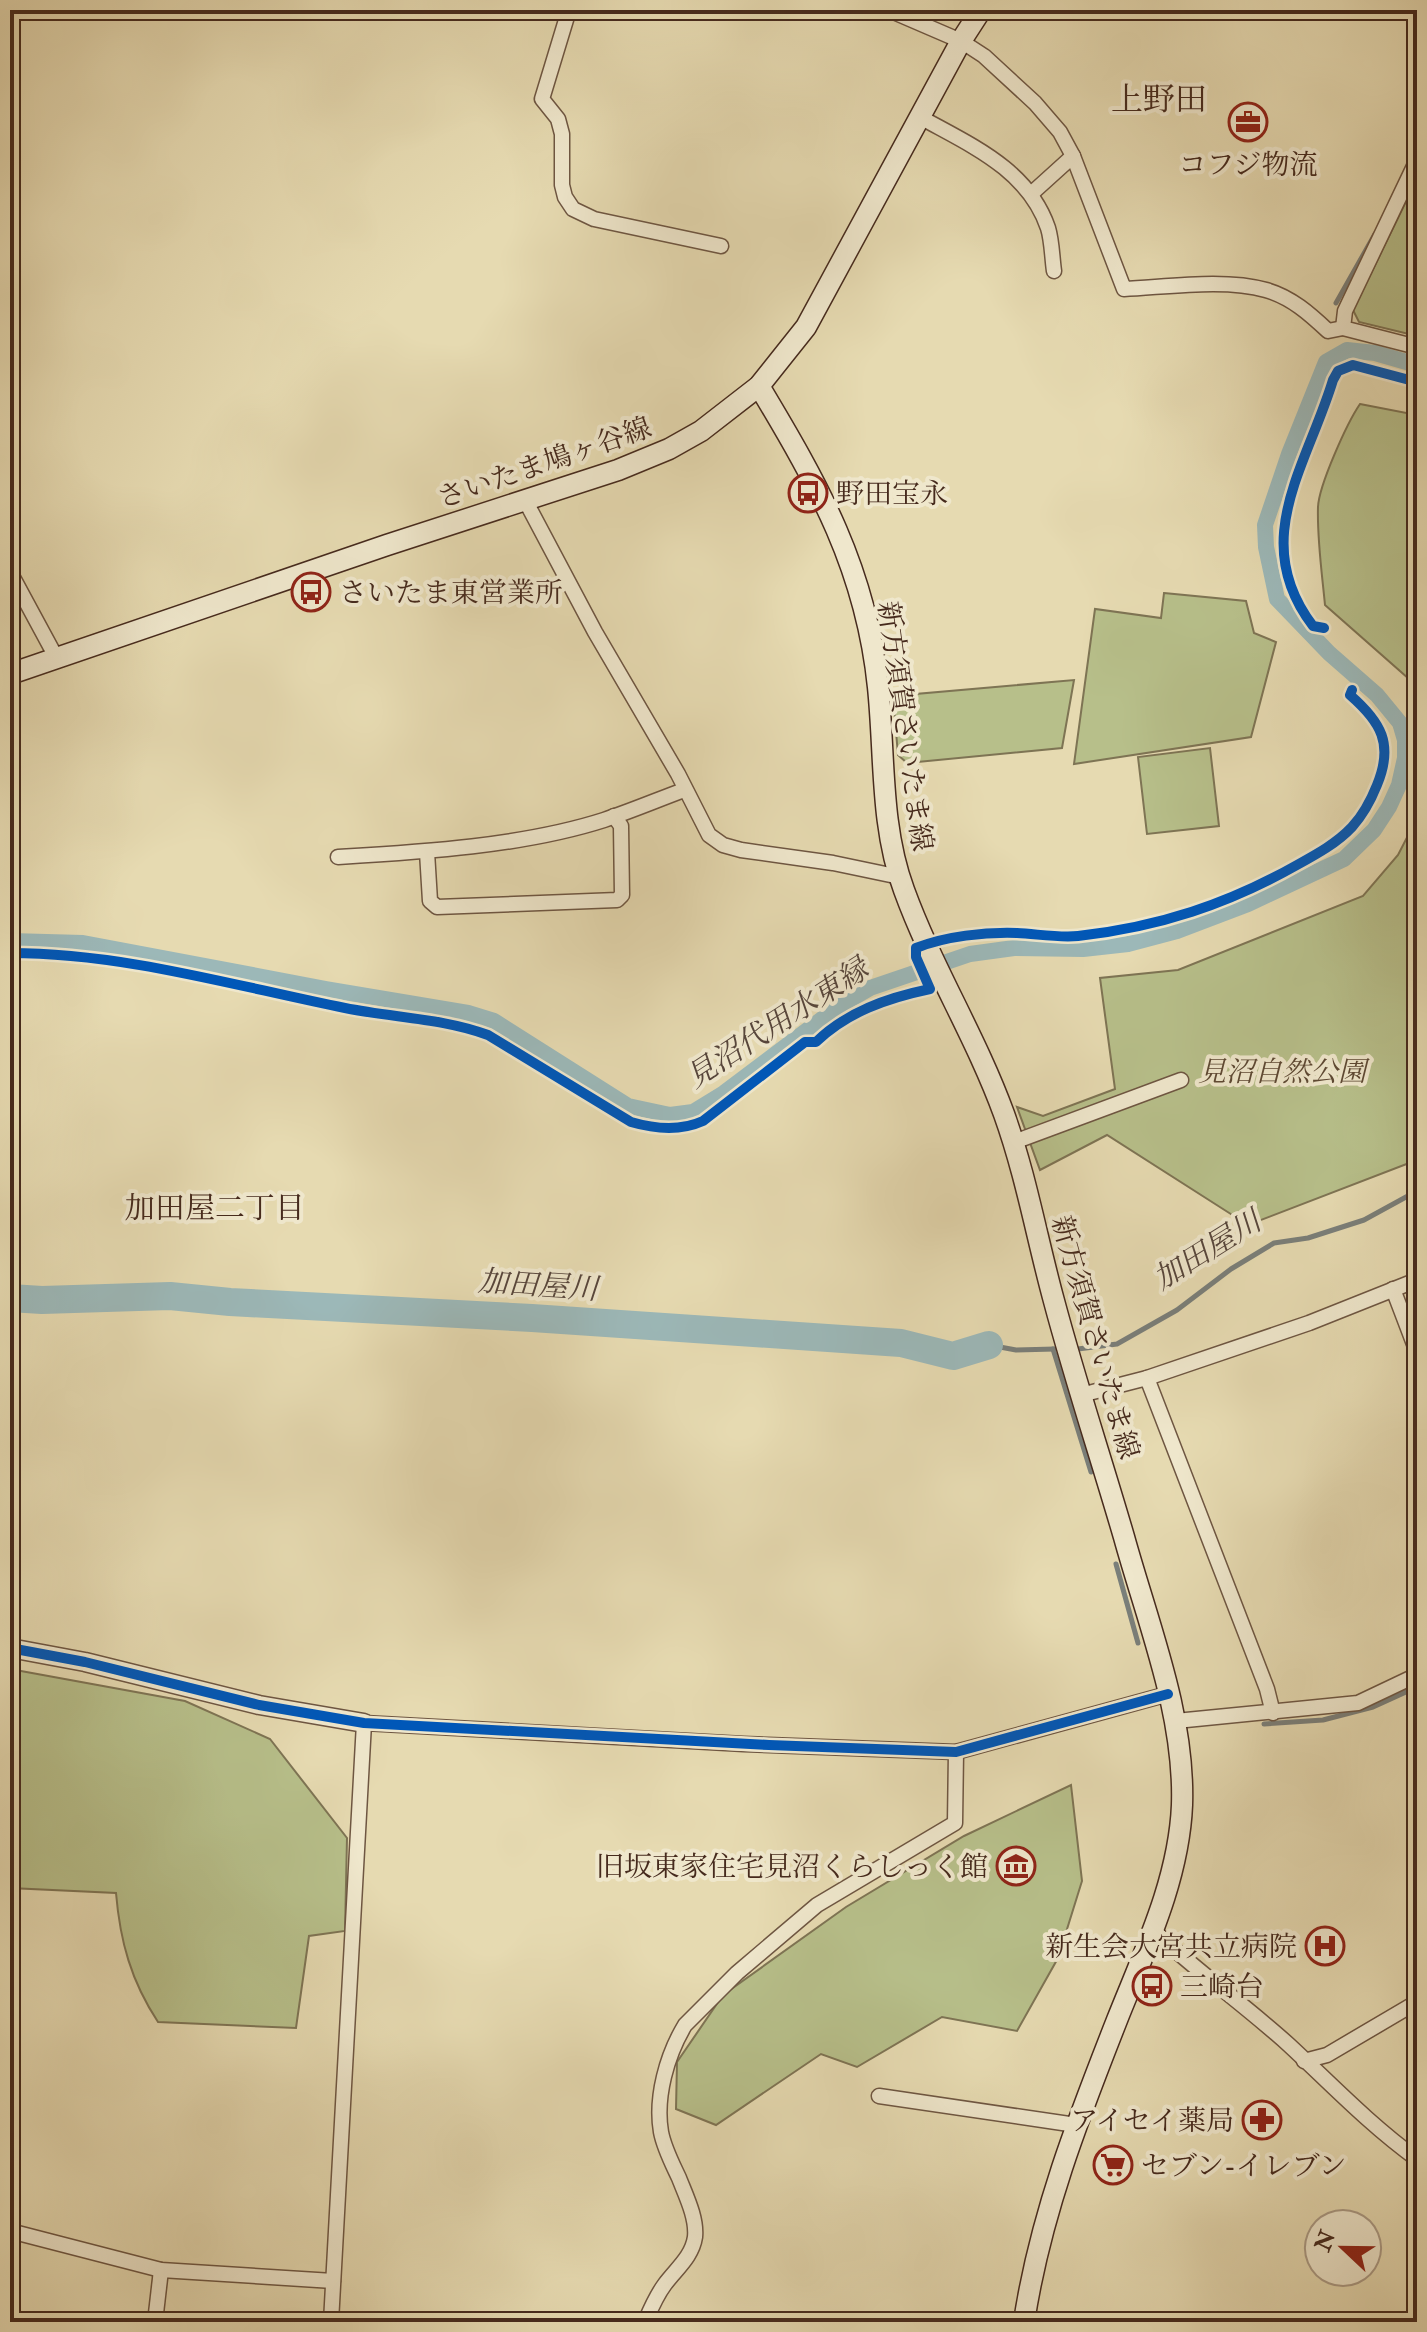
<svg xmlns="http://www.w3.org/2000/svg" width="1427" height="2332" font-family="'IM FELL Double Pica','Noto Serif JP',serif">
<rect width="100%" height="100%" fill="#e6dab1"/>
<filter id="stains"><feTurbulence type="fractalNoise" baseFrequency=".0025" numOctaves="4"/><feColorMatrix values="0 0 0 0 .2 0 0 0 0 .09 0 0 0 0 .02 0 0 0 .5 -.17"/></filter>
<radialGradient id="worn" r=".72"><stop offset=".6" stop-color="#630" stop-opacity="0"/><stop offset="1" stop-color="#630" stop-opacity=".3"/></radialGradient>
<!-- green -->
<g fill="#b7bf8a" stroke="#7e7454" stroke-width="2">
<path d="M1417,179V336L1359,322L1353,310Z"/>
<path d="M1360,404L1417,415V686L1325,605C1322,573 1317,540 1318,507C1319,485 1347,423 1360,404Z"/>
<path d="M1164,593L1246,601L1254,633L1276,642L1251,737L1074,764L1095,609L1161,618Z"/>
<path d="M1074,680L1062,748L907,763L898,755L893,696Z"/>
<path d="M1210,748L1219,826L1147,834L1138,757Z"/>
<path d="M1417,818V1160L1248,1225L1107,1135L1040,1170L1017,1107L1043,1116L1115,1089L1100,978L1178,970L1363,896L1398,855Z"/>
<path d="M10,1669L185,1701L270,1739L347,1838L345,1931L309,1936L296,2028L158,2022C131,1981 120,1941 116,1893L10,1888Z"/>
<path d="M1071,1785L1082,1881L1058,1958L1017,2031L942,2017L857,2067L821,2054L716,2125L676,2109L677,2062L723,1995L846,1907L964,1836Z"/>
</g>
<g fill="none" stroke-linecap="round" stroke-linejoin="round">
<!-- stream -->
<g stroke="#7a7f7a" stroke-width="5">
<path d="M1414,10L1417,62"/>
<path d="M1411,160L1417,143"/>
<path d="M1336,303L1375,234"/>
<path d="M989,1345L1016,1350L1055,1349"/>
<path d="M1053,1349L1091,1472"/>
<path d="M1078,1349L1117,1344L1177,1310L1231,1269L1274,1243L1308,1238L1364,1220L1417,1191"/>
<path d="M1116,1564L1138,1643"/>
<path d="M1264,1724L1323,1720L1373,1707L1417,1687"/>
</g>
<!-- canal -->
<path stroke="#9cb8b8" stroke-width="16" d="M10,941L83,943L326,989L468,1013L494,1021L628,1106L670,1115L693,1112L724,1093L842,1004L870,988L970,954L1014,948L1083,949L1128,944L1177,931L1248,904L1344,859L1374,830L1389,807L1399,785L1405,758V740L1400,723L1377,695L1329,653L1277,599L1266,547L1265,525L1289,454L1326,362L1347,350L1375,353L1417,365"/>
<!-- river -->
<path stroke="#9cb8b8" stroke-width="28" d="M10,1298L42,1300L170,1296L230,1302L532,1318L901,1343L953,1356L989,1345"/>
<defs>
<g id="minor">
<path d="M569,10L542,99L558,119L562,134V185L565,197L573,209L594,219L721,246"/>
<path d="M889,10L961,41L984,56L1035,103L1060,132L1073,156L1124,289C1167,287 1225,278 1266,290C1291,297 1310,314 1328,331L1343,328"/>
<path d="M920,117C970,145 1028,169 1048,228C1052,241 1052,257 1054,271"/>
<path d="M1417,160L1345,311L1343,328L1417,347"/>
<path d="M1031,194L1073,156"/>
<path d="M525,500L595,632L678,774L709,835L723,845L741,850L833,863L900,877"/>
<path d="M10,572L57,659"/>
<path d="M427,852L430,901L437,907L617,900L622,895L621,826L614,816"/>
<path d="M338,857C422,852 523,846 604,820C631,811 657,800 684,790"/>
<path d="M1014,1142L1181,1080"/>
<path d="M1393,1289L1417,1352"/>
<path d="M1147,1378L1309,1323L1417,1280"/>
<path d="M1081,1395L1147,1378L1267,1689L1273,1713"/>
<path d="M1176,1721L1358,1703L1417,1675"/>
<path d="M1153,1930C1196,1971 1245,2005 1289,2045C1331,2084 1370,2125 1417,2159"/>
<path d="M1304,2061L1327,2055L1417,2002"/>
<path d="M879,2096L1076,2125"/>
<path d="M10,2231L161,2270L333,2281"/>
<path d="M155,2322L161,2270"/>
<path d="M331,2322L364,1723L744,1744L956,1752L1168,1694"/>
<path d="M645,2322C651,2308 656,2296 665,2284C676,2269 692,2257 695,2237C697,2218 686,2196 679,2178C672,2163 664,2148 661,2132C655,2097 667,2055 685,2025L737,1973L817,1905L955,1823L956,1752"/>
</g>
<path id="tertiary" d="M10,1648L85,1662L259,1705L364,1723"/>
<g id="secondary">
<path d="M759,386C819,486 866,569 878,687C885,754 880,826 904,890C932,967 976,1037 1004,1114C1026,1175 1037,1239 1054,1301C1075,1380 1101,1458 1124,1537C1148,1624 1185,1714 1182,1805C1179,1880 1144,1952 1117,2020C1078,2119 1040,2216 1024,2322"/>
<path d="M10,674L387,545L618,470L669,449L701,431L759,386L806,327L961,41L981,10"/>
</g>
</defs>
<!-- minor casing -->
<use href="#minor" stroke="#6e5642" stroke-width="17"/>
<!-- tertiary casing -->
<use href="#tertiary" stroke="#6e5642" stroke-width="21"/>
<!-- secondary casing -->
<use href="#secondary" stroke="#462a1d" stroke-width="23"/>
<!-- minor -->
<use href="#minor" stroke="#efe7cc" stroke-width="14"/>
<!-- tertiary -->
<use href="#tertiary" stroke="#efe7cc" stroke-width="18"/>
<!-- secondary -->
<use href="#secondary" stroke="#efe7cc" stroke-width="20"/>
<defs>
<g id="cycleway">
<path d="M1324,628L1313,626C1248,541 1307,466 1333,380L1338,371L1353,365L1417,382"/>
<path d="M10,953C124,953 235,986 345,1008C394,1018 442,1018 488,1035L631,1122C655,1129 681,1131 703,1121L805,1042H816C847,1012 887,998 930,989L916,957V948C946,936 985,932 1017,933C1037,934 1059,938 1078,936C1159,927 1228,904 1297,865C1317,854 1337,843 1352,827C1363,815 1371,800 1377,785C1394,744 1381,722 1350,695L1352,690"/>
<path d="M10,1648L85,1662L259,1705L364,1723L769,1745L956,1752L1168,1694"/>
</g>
</defs>
<!-- cycleway casing -->
<use href="#cycleway" stroke="#efe7cc" stroke-width="15"/>
<!-- cycleway -->
<use href="#cycleway" stroke="#0057b8" stroke-width="10"/>
</g>
<!-- icons -->
<defs>
<symbol id="office-ring" viewBox="-11 -11 22 22"><circle r="9.5" fill="#efe7cc" stroke="#8f2418" stroke-width="1.5"/><path d="M-6-3h4V-5.5h4V-3h4V5H-6ZM-1-4.5V-3h2v-1.5ZM-6 0V1H6V0Z" fill="#8f2418"/></symbol>
<symbol id="bus-ring" viewBox="-11 -11 22 22"><circle r="9.5" fill="#efe7cc" stroke="#8f2418" stroke-width="1.5"/><path d="M-5-6H5V4H4V6H2V4H-2V6H-4V4H-5ZM-3.5-4V0h7V-4ZM-3.5 1.2v1.5H-2V1.2ZM2 1.2v1.5H3.5V1.2Z" fill="#8f2418"/></symbol>
<symbol id="museum-ring" viewBox="-11 -11 22 22"><circle r="9.5" fill="#efe7cc" stroke="#8f2418" stroke-width="1.5"/><path d="M0-6L6-3V-2H-6V-3ZM-5-1h2V3h-2ZM-1-1h2V3h-2ZM3-1h2V3H3ZM-6 4H6V6H-6Z" fill="#8f2418"/></symbol>
<symbol id="hospital-ring" viewBox="-11 -11 22 22"><circle r="9.5" fill="#efe7cc" stroke="#8f2418" stroke-width="1.5"/><path d="M-5-5h3v3.5h4V-5h3V5h-3V1.5h-4V5h-3Z" fill="#8f2418"/></symbol>
<symbol id="pharmacy-ring" viewBox="-11 -11 22 22"><circle r="9.5" fill="#efe7cc" stroke="#8f2418" stroke-width="1.5"/><path d="M-2-6h4v4h4v4h-4v4h-4v-4h-4v-4h4Z" fill="#8f2418"/></symbol>
<symbol id="supermarket-ring" viewBox="-11 -11 22 22"><circle r="9.5" fill="#efe7cc" stroke="#8f2418" stroke-width="1.5"/><path d="M-6-5.5h2.5l.6 2H6L4.5 2H-2.5L-4.4-4H-6ZM-1.5 3.2a1.3 1.3 0 1 0 .1 0ZM3 3.2a1.3 1.3 0 1 0 .1 0Z" fill="#8f2418"/></symbol>
</defs>
<g fill-rule="evenodd">
<use href="#office-ring" x="1226" y="100" width="44" height="44"/>
<use href="#bus-ring" x="786" y="471" width="44" height="44"/>
<use href="#bus-ring" x="289" y="570" width="44" height="44"/>
<use href="#museum-ring" x="994" y="1844" width="44" height="44"/>
<use href="#hospital-ring" x="1303" y="1924" width="44" height="44"/>
<use href="#bus-ring" x="1130" y="1964" width="44" height="44"/>
<use href="#pharmacy-ring" x="1240" y="2098" width="44" height="44"/>
<use href="#supermarket-ring" x="1091" y="2143" width="44" height="44"/>
</g>
<g text-anchor="middle" stroke-width="8" stroke-linejoin="round" paint-order="stroke">
<!-- poi labels -->
<g font-size="28" fill="#462a1d" stroke="#efe7cc" text-anchor="start">
<text x="1248" y="174" text-anchor="middle">コフジ物流</text>
<text x="836" y="503">野田宝永</text>
<text x="339" y="602">さいたま東営業所</text>
<text x="988" y="1876" text-anchor="end">旧坂東家住宅見沼くらしっく館</text>
<text x="1297" y="1956" text-anchor="end">新生会大宮共立病院</text>
<text x="1180" y="1996">三崎台</text>
<text x="1234" y="2130" text-anchor="end">アイセイ薬局</text>
<text x="1141" y="2175">セブン-イレブン</text>
</g>
<!-- street labels -->
<g font-size="28" fill="#462a1d" stroke="#efe7cc">
<text transform="translate(544 462) rotate(-19)" y="10">さいたま鳩ヶ谷線</text>
<text transform="translate(906 726) rotate(82)" y="10">新方須賀さいたま線</text>
<text transform="translate(1096 1337) rotate(74)" y="10">新方須賀さいたま線</text>
</g>
<!-- park labels -->
<g font-size="28" font-style="italic" fill="#5d4833" stroke="#efe7cc">
<text x="1282" y="1081">見沼自然公園</text>
</g>
<!-- water labels -->
<g font-size="30" font-style="italic" fill="#57463c" stroke="#efe7cc">
<text transform="translate(777 1023) rotate(-33)" y="10">見沼代用水東縁</text>
<text transform="translate(1207 1250) rotate(-32)" y="10">加田屋川</text>
<text transform="translate(538 1285) rotate(4)" y="10">加田屋川</text>
</g>
<!-- neighbourhood labels -->
<g font-size="30" fill="#462a1d" stroke="#efe7cc">
<text x="215" y="1218">加田屋二丁目</text>
</g>
<!-- quarter labels -->
<g font-size="32" fill="#462a1d" stroke="#efe7cc">
<text x="1159" y="110">上野田</text>
</g>
</g>
<!-- margin -->
<rect width="1427" height="2332" fill="none" stroke="#e6dab1" stroke-width="40"/>
<rect x="12" y="12" width="1403" height="2308" fill="none" stroke="#462a1d" stroke-width="4"/>
<rect x="20" y="20" width="1387" height="2292" fill="none" stroke="#462a1d" stroke-width="2"/>
<!-- north arrow -->
<g transform="translate(1343 2248) rotate(292)"><circle r="38" fill="#efe7cc" stroke="#ab9b86" stroke-width="2"/>
<path d="M0-6L14 30L0 20L-14 30Z" fill="#8f2418"/>
<text y="-12" font-size="22" font-weight="bold" text-anchor="middle" fill="#462a1d">N</text>
</g>
<rect width="100%" height="100%" filter="url(#stains)"/>
<rect width="100%" height="100%" fill="url(#worn)"/>
</svg>
